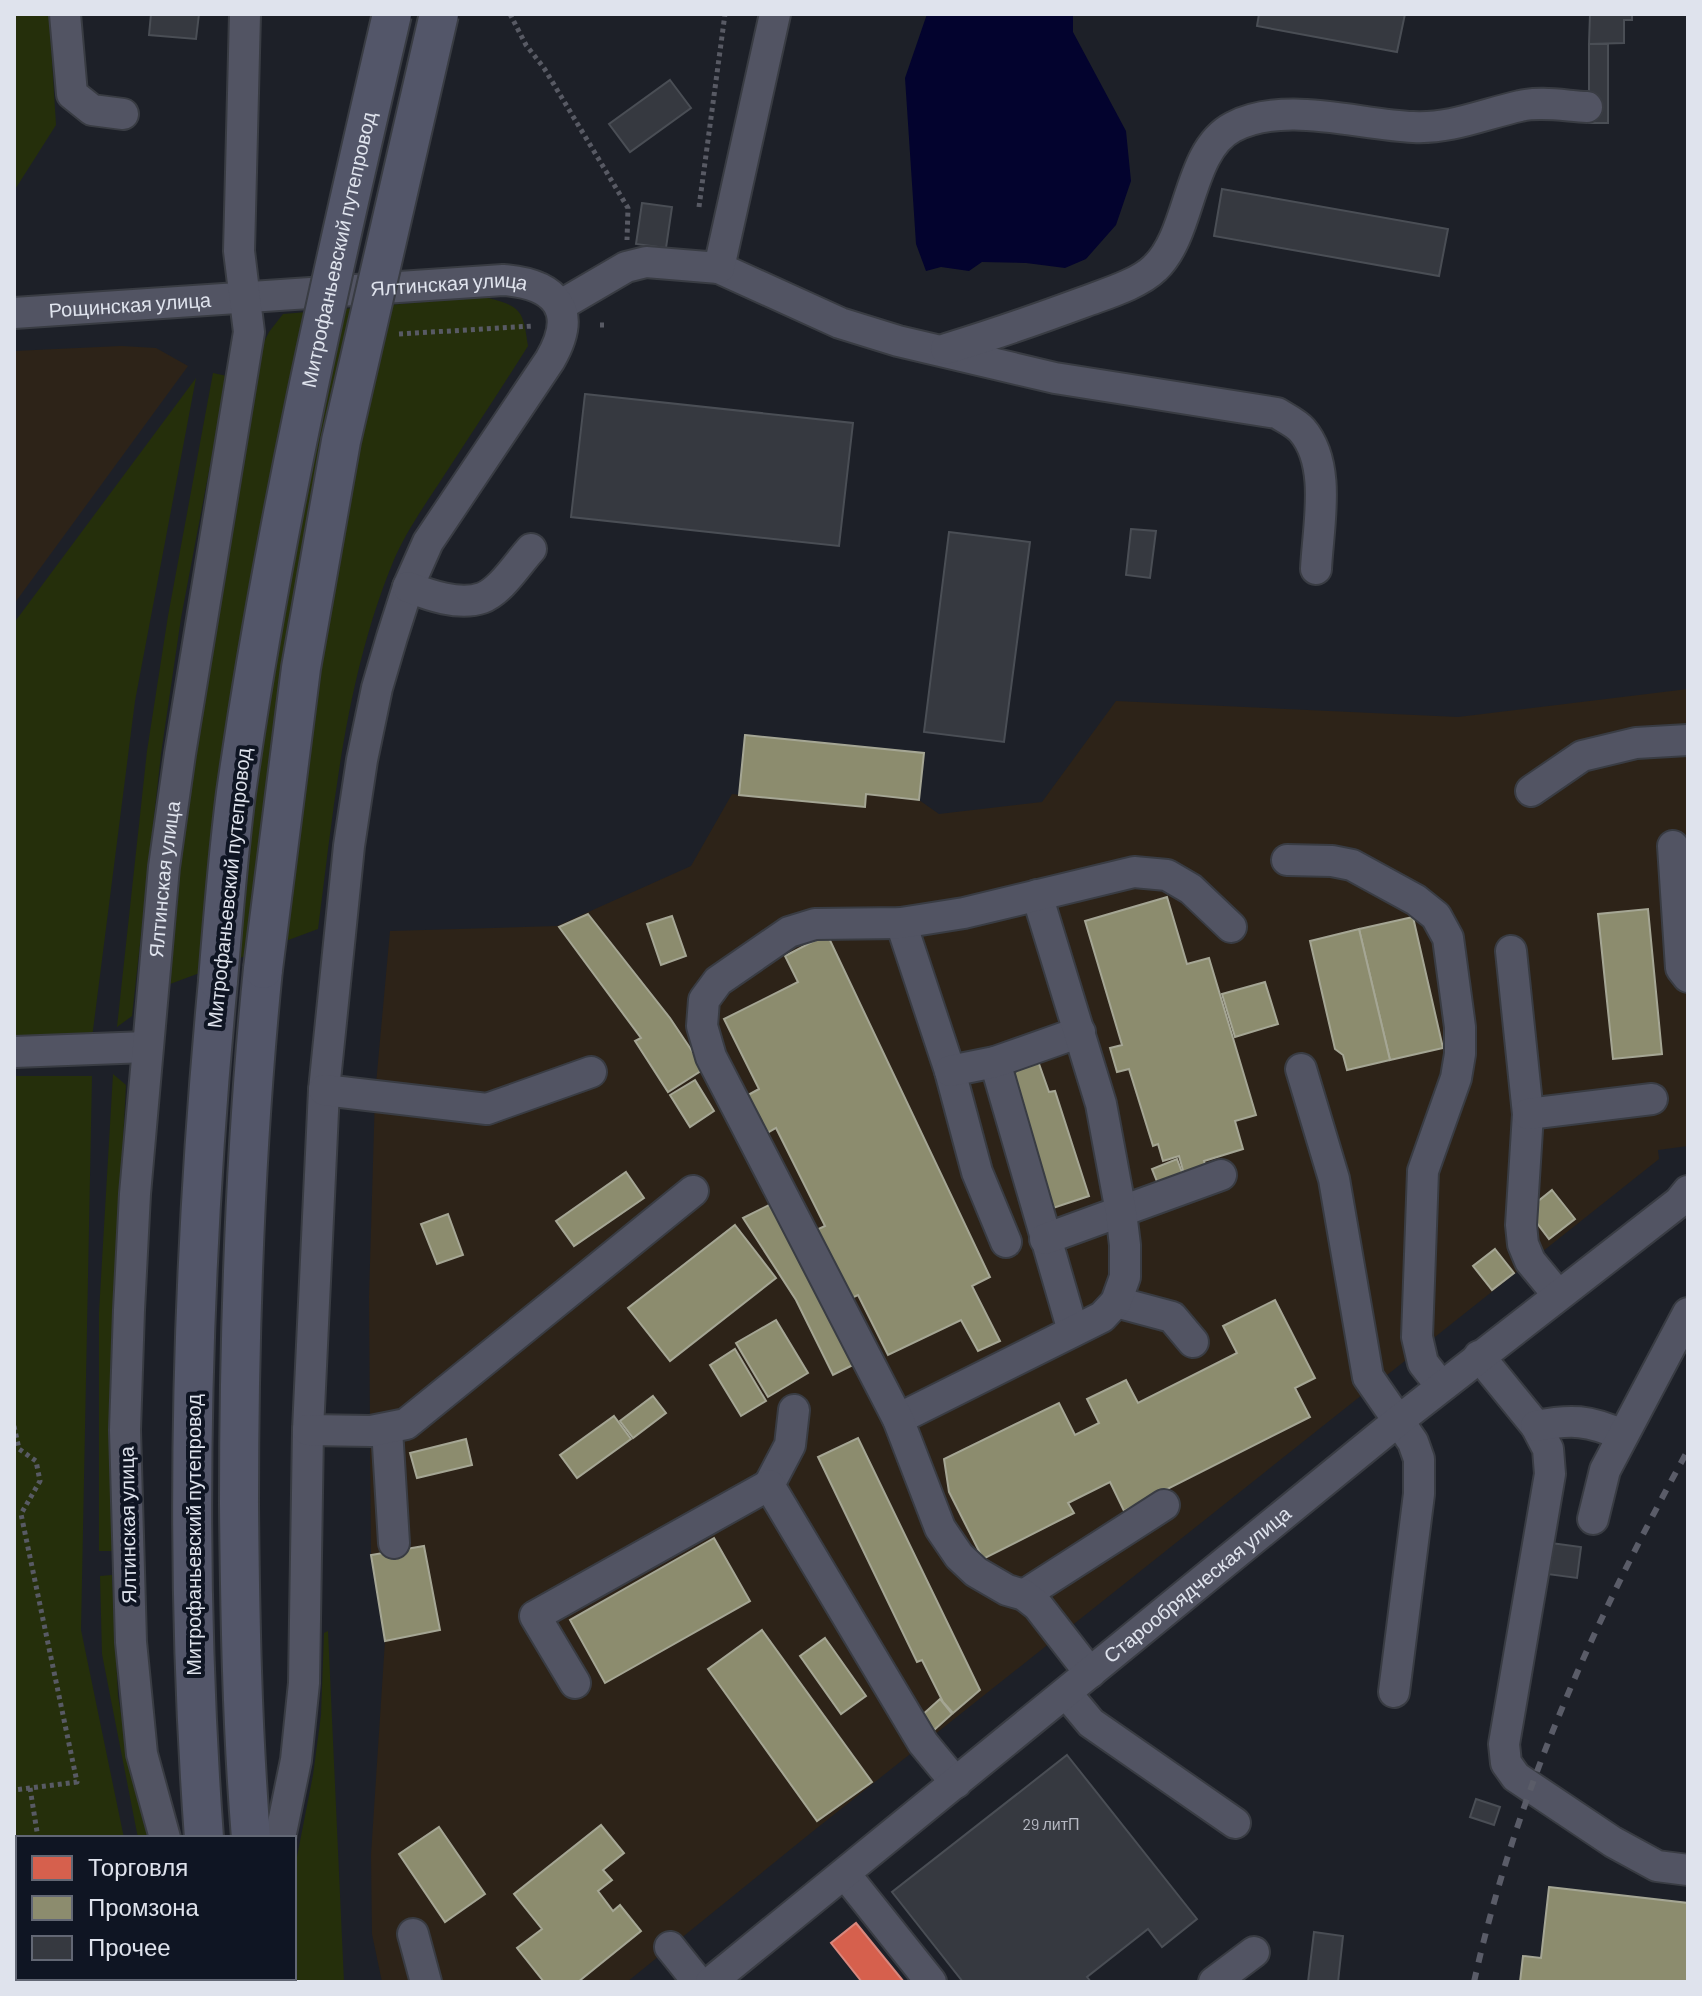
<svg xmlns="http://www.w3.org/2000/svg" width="1702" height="1996" font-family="Barlow,sans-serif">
<rect width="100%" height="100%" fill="#1d2028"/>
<!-- industrial -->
<g fill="#2d2318">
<path d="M121,346L156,348L188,366L14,604V351Z"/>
<path d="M1688,689V1146L1658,1150L1659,1159L812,1832L627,1982H382L372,1934L371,1855L385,1641L371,1555L369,1297L375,1095L390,931L557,926L691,866L732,794L864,807L866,794L919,800L939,814L1042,802L1116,701L1458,717Z"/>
</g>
<!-- green -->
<g fill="#252f0b">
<path d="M14,14H49L56,125L14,191Z"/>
<path d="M484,297C521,306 523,309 528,346C501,389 473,431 445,474C427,502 406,531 393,562C345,679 334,805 318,929L162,987L190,759L261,348L269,332L283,314Z"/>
<path d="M213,373L227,376L181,618L161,754L132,1016L117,1027L147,751L168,616Z"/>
<path d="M196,378L135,701L92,1038L14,1040V623Z"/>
<path d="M113,1074L126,1085L114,1312L112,1551H99V1312Z"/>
<path d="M14,1076H92L81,1630L124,1838H18V1978H153L154,1982H14Z"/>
<path d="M112,1575L118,1696L125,1737L151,1838H138L102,1654L100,1576Z"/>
<path d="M328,1631L344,1982H282V1978H294V1872L313,1775L321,1715L324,1633Z"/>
</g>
<!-- water -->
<path fill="#03032e" d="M927,14H1073V32L1126,131L1131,181L1116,225L1086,259L1065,268L1026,263L982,262L969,271L941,267L926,271L916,244L905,78Z"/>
<!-- shops -->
<path fill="#d6604d" stroke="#d9877d" stroke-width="2" d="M856,1923L904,1982H862L831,1943Z"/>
<!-- industry -->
<g fill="#8c8c6e" stroke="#a5a694" stroke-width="2">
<path d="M745,735L924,753L919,800L866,794L865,807L739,795Z"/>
<path d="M1167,897L1187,964L1209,958L1256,1115L1235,1121L1243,1149L1204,1161L1206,1168L1184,1174L1179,1156L1163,1161L1158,1144L1153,1146L1129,1069L1117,1072L1110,1048L1122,1045L1085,921Z"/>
<path d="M1648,909L1662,1054L1613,1059L1598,914Z"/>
<path d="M588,914L670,1018L704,1069L668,1092L635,1041L641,1038L559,927Z"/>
<path d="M672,916L686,956L661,965L647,924Z"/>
<path d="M1413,917L1443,1048L1390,1060L1359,929Z"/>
<path d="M1359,929L1390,1060L1347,1070L1343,1055L1335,1049L1310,941Z"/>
<path d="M827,934L990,1277L972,1286L1000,1341L978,1351L961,1320L888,1355L858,1295L845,1301L812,1232L825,1226L776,1128L767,1133L748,1095L759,1089L724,1019L798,982L785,956Z"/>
<path d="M1265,982L1278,1024L1235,1037L1222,994Z"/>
<path d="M1038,1061L1049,1092L1055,1091L1089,1196L1053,1208L1008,1071Z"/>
<path d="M695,1080L714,1111L690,1127L670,1095Z"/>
<path d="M1177,1159L1183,1175L1158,1184L1152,1169Z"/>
<path d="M626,1172L644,1198L574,1246L556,1221Z"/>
<path d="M1552,1190L1575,1219L1549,1239L1527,1210Z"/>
<path d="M773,1203L853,1365L833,1375L796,1300L743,1218Z"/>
<path d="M448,1214L463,1255L437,1264L421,1224Z"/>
<path d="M735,1225L776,1278L670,1361L628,1308Z"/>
<path d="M1495,1249L1514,1273L1492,1290L1473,1266Z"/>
<path d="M1275,1300L1315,1378L1295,1388L1310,1417L1124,1511L1110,1482L1068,1503L1074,1513L983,1559L949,1492L944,1459L1059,1403L1075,1435L1099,1423L1087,1399L1126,1380L1138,1403L1237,1353L1223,1326Z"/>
<path d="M776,1320L808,1373L768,1397L736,1343Z"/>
<path d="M735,1349L766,1401L741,1416L710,1365Z"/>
<path d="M653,1396L666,1413L633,1438L620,1421Z"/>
<path d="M614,1416L631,1439L577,1478L560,1455Z"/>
<path d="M858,1438L980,1690L953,1713L943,1702L922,1660L917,1662L818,1457Z"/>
<path d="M466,1439L472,1465L417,1478L410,1453Z"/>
<path d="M714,1538L750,1601L605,1683L570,1620Z"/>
<path d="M424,1546L440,1630L385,1641L371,1555Z"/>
<path d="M762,1630L872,1782L817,1821L708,1669Z"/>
<path d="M825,1638L866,1696L841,1714L800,1656Z"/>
<path d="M940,1699L952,1714L934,1730L921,1716Z"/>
<path d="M601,1825L624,1853L603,1870L612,1880L598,1891L613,1911L620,1905L641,1931L578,1982H544L517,1948L542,1929L514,1894Z"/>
<path d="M439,1827L485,1894L445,1922L399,1854Z"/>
<path d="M1549,1887L1688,1903V1982H1520L1523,1956L1541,1958Z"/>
</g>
<!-- building -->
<g fill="#363940" stroke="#4a4e55" stroke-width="2">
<path d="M151,14H199L196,39L149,35Z"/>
<path d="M1259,14H1405L1397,52L1257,26Z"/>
<path d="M1590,14H1632V20H1624V43L1589,44Z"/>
<rect x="1589" y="44" width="19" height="79"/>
<path d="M670,80L691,108L630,152L609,124Z"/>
<path d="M1222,189L1448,229L1439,276L1214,236Z"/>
<path d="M642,203L672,207L666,248L636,244Z"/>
<path d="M585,394L853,423L839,546L571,517Z"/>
<path d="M1131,529L1156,531L1150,578L1126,575Z"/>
<path d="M949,532L1030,542L1004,742L924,732Z"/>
<path d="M1551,1543L1581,1547L1577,1578L1547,1574Z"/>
<path d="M1067,1755L1197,1919L1162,1947L1148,1929L1087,1977L1091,1982H963L892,1892Z"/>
<path d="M1476,1799L1500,1807L1494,1825L1470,1817Z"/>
<path d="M1314,1932L1343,1936L1338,1982H1308Z"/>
</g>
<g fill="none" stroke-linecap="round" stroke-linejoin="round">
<defs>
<g id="minor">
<path d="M65,14L72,94L92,110L123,114"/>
<path d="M719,268L840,323L898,341L1055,378L1277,413C1285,418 1296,423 1302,430C1332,465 1318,526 1316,569"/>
<path d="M561,305L626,267L646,262L719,268L775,14"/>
<path id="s1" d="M14,313L503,280C556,284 579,310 550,360L428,542L408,587L392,637L377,688L362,760L349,846L324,1090L308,1430L304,1683L296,1760L280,1838"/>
<path d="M946,349C992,335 1038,319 1084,302C1105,294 1139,284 1155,268C1192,233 1187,151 1233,127C1284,100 1359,125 1413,127C1451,129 1484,114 1520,106C1540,101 1566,106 1587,107"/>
<path d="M408,587C429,595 459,606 482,598C501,591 518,563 531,549"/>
<path d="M1531,791L1582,756L1636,743L1688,740"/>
<path d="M1673,846L1681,968L1688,977"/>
<path d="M1287,860L1332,861L1352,865L1416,900L1436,916L1448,938L1460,1027V1054L1456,1078L1423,1171L1417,1337L1423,1363L1441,1386"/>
<path d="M901,923L950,1071L977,1172L1006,1242"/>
<path d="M1511,951L1528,1114L1521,1225L1523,1244L1530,1261L1558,1295"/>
<path d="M14,1052L147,1047"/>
<path d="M995,1062L1073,1331"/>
<path d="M1301,1069L1334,1179L1368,1377L1413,1442L1419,1459V1494L1394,1692"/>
<path d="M950,1071L995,1062L1080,1032"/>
<path d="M324,1090L487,1109L591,1072"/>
<path d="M1528,1114L1652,1099"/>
<path d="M1045,1239L1221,1175"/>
<path d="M1116,1302L1172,1317L1193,1342"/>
<path d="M1479,1356L1536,1426L1548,1449L1550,1474L1504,1744L1506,1763L1516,1777L1613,1842L1657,1866L1688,1870"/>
<path d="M898,1419L1102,1317L1116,1302L1125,1277V1245L1121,1212L1101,1104L1037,895"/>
<path d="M1536,1426C1571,1419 1589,1420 1622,1435"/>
<path d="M387,1429L394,1543"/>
<path d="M308,1430L371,1431L406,1424L693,1191"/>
<path d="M769,1485L790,1445L794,1410"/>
<path d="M1593,1519L1605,1470L1688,1313"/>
<path d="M1024,1595L1164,1505"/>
<path d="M1090,1673L1038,1606L1024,1595L1007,1590L976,1572L959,1556L940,1528L898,1419L711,1057L702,1026L704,1000L718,981L789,932L815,924L901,923L964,913L1134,872L1167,875L1191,889L1231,927"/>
<path d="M575,1683L535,1616L769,1485L923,1743L956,1783"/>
<path d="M1066,1693L1091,1723L1235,1823"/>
<path id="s2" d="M165,1838L142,1754L131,1642L125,1430L129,1310L135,1194L164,867L180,754L249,332L239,251L245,14"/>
<path d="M845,1874L931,1982"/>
<path d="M413,1934L426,1982"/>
<path d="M670,1947L698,1982"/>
<path id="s3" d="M711,1982L1398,1421L1679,1202L1688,1191"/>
<path d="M1214,1982L1254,1952"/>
</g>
<g id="major">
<path d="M204,1838C183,1552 191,1266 218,981"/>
<path d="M251,1838C242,1727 240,1615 239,1504C239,1325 245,1147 263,969"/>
<path d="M214,1978V1982"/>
<path d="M261,1978L262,1982"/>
</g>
</defs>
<!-- minor casing -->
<use href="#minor" stroke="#393c43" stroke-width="34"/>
<!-- major casing -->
<use href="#major" stroke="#393c43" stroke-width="42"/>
<!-- path -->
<g stroke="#585a64" stroke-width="5" stroke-dasharray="4 4" stroke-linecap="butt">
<path d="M510,14L526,45L544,68L628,208L627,240"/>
<path d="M699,207L725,14"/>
<path d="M600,325H606"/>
<path d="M399,334L533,326"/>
<path d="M14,1426L19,1449L36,1461L40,1481L21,1514L77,1782L14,1790"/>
<path d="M30,1788L38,1838"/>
<path d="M23,1982L59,1978"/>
</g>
<!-- minor -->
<use href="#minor" stroke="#525463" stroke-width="30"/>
<!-- major -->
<use href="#major" stroke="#535669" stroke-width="38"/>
<!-- rail -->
<path stroke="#5a5c68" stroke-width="6" stroke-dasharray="10 10" stroke-linecap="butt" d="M1474,1982C1516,1793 1595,1619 1688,1450"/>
<defs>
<g id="major-bridge">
<path d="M263,969L301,668L341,441L439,14"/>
<path id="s4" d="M218,981C223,918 228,855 236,793C273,531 332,272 392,14"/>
</g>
</defs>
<!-- major-bridge casing -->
<use href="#major-bridge" stroke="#393c43" stroke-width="42" stroke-linecap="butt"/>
<!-- major-bridge -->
<use href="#major-bridge" stroke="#535669" stroke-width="38"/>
</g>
<g text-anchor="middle" stroke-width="8" stroke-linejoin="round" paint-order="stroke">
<!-- number labels -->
<g font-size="16" fill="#b5b8c2">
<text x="1051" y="1830">29 литП</text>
</g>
<!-- street labels -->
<g font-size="20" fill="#dfe3ed" stroke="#0f1523">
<text dy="7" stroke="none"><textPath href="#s4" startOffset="742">Митрофаньевский путепровод</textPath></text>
<text dy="7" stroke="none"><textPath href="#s1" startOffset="436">Ялтинская улица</textPath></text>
<text dy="7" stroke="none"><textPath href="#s1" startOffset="116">Рощинская улица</textPath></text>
<text dy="7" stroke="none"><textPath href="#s2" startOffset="964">Ялтинская улица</textPath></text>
<text transform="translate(229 888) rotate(-84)" y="7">Митрофаньевский путепровод</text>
<text transform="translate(128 1525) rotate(-91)" y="7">Ялтинская улица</text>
<text transform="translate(194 1535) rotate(-90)" y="7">Митрофаньевский путепровод</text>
<text dy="7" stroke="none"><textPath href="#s3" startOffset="628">Старообрядческая улица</textPath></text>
</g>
</g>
<!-- border -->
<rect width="1702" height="1996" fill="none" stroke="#dfe3ed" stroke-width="32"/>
<!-- legend -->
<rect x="16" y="1836" width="280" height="144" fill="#0f1523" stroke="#626774" stroke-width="2"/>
<rect x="32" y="1856" width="40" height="24" fill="#d6604d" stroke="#626774" stroke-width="2"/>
<text x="88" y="1876" font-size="24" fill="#dfe3ed">Торговля</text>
<rect x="32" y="1896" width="40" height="24" fill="#8c8c6e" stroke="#626774" stroke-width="2"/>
<text x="88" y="1916" font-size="24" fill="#dfe3ed">Промзона</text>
<rect x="32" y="1936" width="40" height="24" fill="#363940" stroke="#626774" stroke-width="2"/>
<text x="88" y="1956" font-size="24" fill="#dfe3ed">Прочее</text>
</svg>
